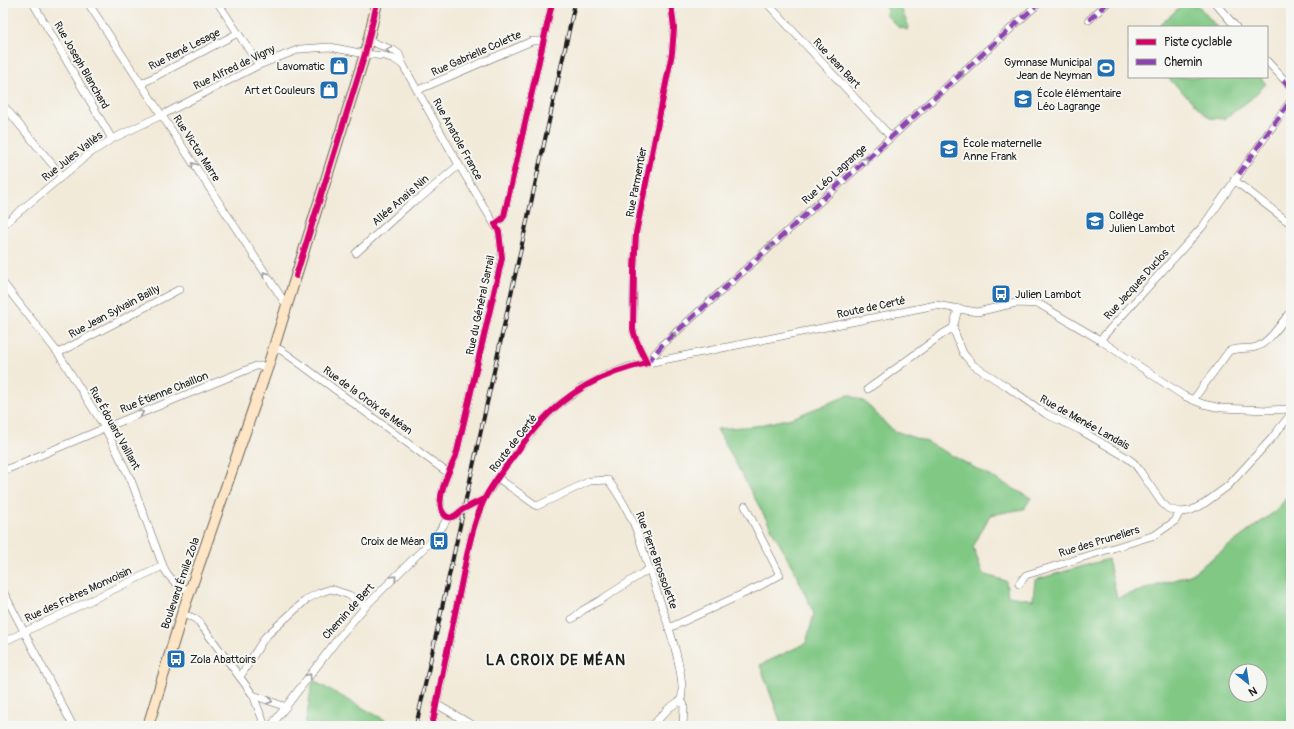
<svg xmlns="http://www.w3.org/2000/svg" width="1294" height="729" font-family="Pangolin,sans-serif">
<rect width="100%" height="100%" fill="#f6f6f2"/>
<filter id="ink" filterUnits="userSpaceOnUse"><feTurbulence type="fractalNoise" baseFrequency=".025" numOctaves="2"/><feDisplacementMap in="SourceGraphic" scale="8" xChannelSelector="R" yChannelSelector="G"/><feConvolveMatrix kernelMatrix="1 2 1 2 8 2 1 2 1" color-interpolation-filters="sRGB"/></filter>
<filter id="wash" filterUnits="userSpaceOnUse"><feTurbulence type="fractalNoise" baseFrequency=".012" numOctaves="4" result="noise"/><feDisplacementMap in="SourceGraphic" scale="16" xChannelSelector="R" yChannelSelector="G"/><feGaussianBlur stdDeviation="0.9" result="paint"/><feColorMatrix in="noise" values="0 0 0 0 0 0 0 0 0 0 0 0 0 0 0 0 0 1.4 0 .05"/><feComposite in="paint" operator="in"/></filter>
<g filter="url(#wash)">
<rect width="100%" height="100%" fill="#f2ead9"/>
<!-- green -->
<g fill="#80c884" stroke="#4e7250" fill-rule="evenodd">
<path d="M887,3H898L902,6C902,14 906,19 909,27L907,30L901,27L899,28L886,15Z"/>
<path d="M1184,3H1196L1217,27H1158Z"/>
<path d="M1167,77H1260L1266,84L1251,99L1224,119L1209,118Z"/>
<path d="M849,395L865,402L892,430L927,442L1031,498L1024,509L990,515L973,547L983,574L1006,581L1008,596L1033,600L1035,580L1108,559L1117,598L1190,575L1278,509L1291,491V726H782L760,665L806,643L814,614L795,572L717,429L755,426L792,418ZM1236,671H1260V695H1236Z"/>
<path d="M314,679L319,684L396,726H305L311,689Z"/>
</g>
</g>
<g filter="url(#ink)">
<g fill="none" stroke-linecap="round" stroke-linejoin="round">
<defs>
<g id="street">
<path d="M33,3L112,139"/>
<path d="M88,3L287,306"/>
<path d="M218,3L259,65"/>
<path d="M767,3L891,137"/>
<path d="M1215,3L1236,27"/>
<path d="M1089,20L1107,3"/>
<path d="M369,41L393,50L399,54L403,65L459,165L499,232L502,258L456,456C450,469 433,502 444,514C446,517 449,518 452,517C456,516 459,512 462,510C469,506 477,502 484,499"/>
<path d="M1267,61L1291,87"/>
<path d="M141,84L238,33"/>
<path d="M418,90L532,41H543"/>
<path d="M3,105L62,176"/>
<path d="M1234,180L1291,224"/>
<path d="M495,224L502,219L504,216L552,3"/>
<path d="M3,225L89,154L112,139L162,115L259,65L300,49L330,47L365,54L385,56L394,59L403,65"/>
<path d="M356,253L412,202L419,199L459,165"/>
<path d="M3,283L58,353L105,428L131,480L163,566C170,580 175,583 189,591"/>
<path d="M958,309L953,328L963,353L973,365L1006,386L1046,414L1080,430L1126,457L1134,463L1140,471L1162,503L1169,509L1180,512L1190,511L1205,503L1228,486L1272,438L1291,414"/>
<path d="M1100,340L1203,226L1291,100"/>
<path d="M273,348L281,350L295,360L448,473"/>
<path d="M58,353L180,289"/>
<path d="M647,363L663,344L1039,3"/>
<path d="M647,363C643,353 634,339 633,329L634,270L636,233L672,53L674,28L671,3"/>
<path d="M868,389L944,333L953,328"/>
<path d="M1193,400L1229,351C1238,347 1247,350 1256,347C1269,343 1282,322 1291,311"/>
<path d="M3,471L105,428L256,366H268"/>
<path d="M498,478L537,506L590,481L608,480C618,493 626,507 633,522C640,537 644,555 650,571C659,600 688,673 681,700L684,705L683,726"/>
<path d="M1019,584L1026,575L1155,535L1175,521L1180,512"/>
<path d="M3,591L73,726"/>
<path d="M182,614L194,618L199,622L253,695L265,726"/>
<path d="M572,619L583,610L599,601L649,569"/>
<path d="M669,628L758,587L780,575L745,506"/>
<path d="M3,642L163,566"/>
<path d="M240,677L265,637L307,599L319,593L331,589L349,595L366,606"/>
<path d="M253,695L286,707"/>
<path d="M436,704L474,726"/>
<path d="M271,726L340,636L366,606L434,538L443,526L448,517"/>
<path d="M432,726L472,532L484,499L505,467L529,436L537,426L557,406L583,387L604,376L628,367L936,305L977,312L1016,303L1039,304L1100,340L1184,396L1203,404L1221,408L1268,410L1291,409"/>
<path d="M652,726L669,708L681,700"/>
</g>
<path id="secondary" d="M148,726L182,614L268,366L296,276L365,54L377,3"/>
</defs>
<!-- street casing -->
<use href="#street" stroke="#67645e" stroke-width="8"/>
<!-- secondary casing -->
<use href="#secondary" stroke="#67645e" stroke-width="12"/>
<!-- street -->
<use href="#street" stroke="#fff" stroke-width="7"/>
<!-- secondary -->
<use href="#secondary" stroke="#fde5c5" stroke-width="10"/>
<defs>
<path id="rail" d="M416,726L575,3"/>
</defs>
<!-- rail casing -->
<use href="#rail" stroke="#1c1c1c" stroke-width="4"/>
<!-- rail -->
<use href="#rail" stroke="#f6f6f2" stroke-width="2.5" stroke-dasharray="8" stroke-linecap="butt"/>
<!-- quiet -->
<g stroke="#8e44ad" stroke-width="5" stroke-dasharray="10 5" stroke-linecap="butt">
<path d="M1089,20L1107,3"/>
<path d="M1283,80L1291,87"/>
<path d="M1239,174L1291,100"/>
<path d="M647,363L663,344L1039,3"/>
</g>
<defs>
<g id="cycleway">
<path d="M296,276L365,54L377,3"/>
<path d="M484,499C477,502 469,506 462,510C459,512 456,516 452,517C449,518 446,517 444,514C433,502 450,469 456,456L502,258L499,232L495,224L502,219L504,216L552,3"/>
<path d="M432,726C441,681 450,635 460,590C466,560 471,528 484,500C491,485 503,470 513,457C521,447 528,436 537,426C568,391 602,373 647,363C643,353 634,339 633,329L634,270L636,233L672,53L674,28L671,3"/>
</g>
</defs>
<!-- cycleway casing -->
<use href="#cycleway" stroke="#f6f6f2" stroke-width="8"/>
<!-- cycleway -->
<use href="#cycleway" stroke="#d6006c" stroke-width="6"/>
</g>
<!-- one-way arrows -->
<defs><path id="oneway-chevron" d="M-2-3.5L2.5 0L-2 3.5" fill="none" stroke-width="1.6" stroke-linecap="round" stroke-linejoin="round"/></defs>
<g stroke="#999">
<use href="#oneway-chevron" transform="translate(389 50) rotate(-158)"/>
<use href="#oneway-chevron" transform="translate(962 72) rotate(-42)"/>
<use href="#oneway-chevron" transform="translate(866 160) rotate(-42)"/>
<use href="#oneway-chevron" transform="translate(194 165) rotate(-123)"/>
<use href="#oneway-chevron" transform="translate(770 247) rotate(-42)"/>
<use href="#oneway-chevron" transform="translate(265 274) rotate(-123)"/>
<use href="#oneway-chevron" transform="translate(674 334) rotate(-42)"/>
<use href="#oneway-chevron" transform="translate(141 413) rotate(-22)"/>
<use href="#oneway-chevron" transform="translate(394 578) rotate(-46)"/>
<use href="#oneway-chevron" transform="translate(309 676) rotate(-53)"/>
<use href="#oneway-chevron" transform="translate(270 701) rotate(20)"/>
</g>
</g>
<!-- icons -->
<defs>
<symbol id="shop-square" viewBox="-11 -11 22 22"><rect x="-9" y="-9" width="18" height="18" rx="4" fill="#1f6fb2" stroke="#f6f6f2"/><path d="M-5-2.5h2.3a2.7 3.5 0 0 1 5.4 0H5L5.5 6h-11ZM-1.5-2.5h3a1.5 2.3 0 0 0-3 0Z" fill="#fff"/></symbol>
<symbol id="stadium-square" viewBox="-11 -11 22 22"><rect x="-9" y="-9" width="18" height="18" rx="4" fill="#1f6fb2" stroke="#f6f6f2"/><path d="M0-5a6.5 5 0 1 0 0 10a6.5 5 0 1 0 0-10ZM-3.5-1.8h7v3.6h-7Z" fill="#fff"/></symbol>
<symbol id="school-square" viewBox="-11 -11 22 22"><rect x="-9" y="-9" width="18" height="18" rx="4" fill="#1f6fb2" stroke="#f6f6f2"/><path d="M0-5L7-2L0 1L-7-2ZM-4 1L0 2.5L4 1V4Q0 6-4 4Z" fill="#fff"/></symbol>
<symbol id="bus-square" viewBox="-11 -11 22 22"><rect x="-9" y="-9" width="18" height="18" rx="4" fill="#1f6fb2" stroke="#f6f6f2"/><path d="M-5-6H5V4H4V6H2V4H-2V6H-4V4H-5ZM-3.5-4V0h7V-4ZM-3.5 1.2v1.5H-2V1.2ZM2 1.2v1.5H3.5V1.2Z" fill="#fff"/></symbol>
</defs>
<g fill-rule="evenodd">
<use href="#shop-square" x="328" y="55" width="22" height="22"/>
<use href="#stadium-square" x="1095" y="57" width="22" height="22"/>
<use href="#shop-square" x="318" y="79" width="22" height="22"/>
<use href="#school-square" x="1012" y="88" width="22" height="22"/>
<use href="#school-square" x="938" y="138" width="22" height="22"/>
<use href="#school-square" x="1084" y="210" width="22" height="22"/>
<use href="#bus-square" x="990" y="283" width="22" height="22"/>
<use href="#bus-square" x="428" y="530" width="22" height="22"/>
<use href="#bus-square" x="165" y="648" width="22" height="22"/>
</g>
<g text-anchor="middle" stroke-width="4" stroke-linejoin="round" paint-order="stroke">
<!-- street labels -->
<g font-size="11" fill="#1c1c1c" stroke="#f6f6f2">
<text transform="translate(184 49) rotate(-27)" y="4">Rue René Lesage</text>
<text transform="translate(476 53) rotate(-24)" y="4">Rue Gabrielle Colette</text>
<text transform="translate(837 63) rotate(47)" y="4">Rue Jean Bart</text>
<text transform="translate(82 65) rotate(60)" y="4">Rue Joseph Blanchard</text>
<text transform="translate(234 67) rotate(-26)" y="4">Rue Alfred de Vigny</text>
<text transform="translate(458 139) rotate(61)" y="4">Rue Anatole France</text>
<text transform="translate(197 148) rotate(57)" y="4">Rue Victor Marre</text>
<text transform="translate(72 156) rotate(-38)" y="4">Rue Jules Vallès</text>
<text transform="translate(834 174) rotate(-42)" y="4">Rue Léo Lagrange</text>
<text transform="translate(636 182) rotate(-79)" y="4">Rue Parmentier</text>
<text transform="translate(400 200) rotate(-41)" y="4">Allée Anaïs Nin</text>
<text transform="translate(1136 284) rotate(-48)" y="4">Rue Jacques Duclos</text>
<text transform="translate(480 305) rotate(-78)" y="4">Rue du Général Sarrail</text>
<text transform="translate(871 307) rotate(-12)" y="4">Route de Certé</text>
<text transform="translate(114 311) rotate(-28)" y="4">Rue Jean Sylvain Bailly</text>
<text transform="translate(164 392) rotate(-22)" y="4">Rue Étienne Chaillon</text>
<text transform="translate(368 400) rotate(36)" y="4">Rue de la Croix de Méan</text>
<text transform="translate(1085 422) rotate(29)" y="4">Rue de Menée Landais</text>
<text transform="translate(115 428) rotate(61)" y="4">Rue Édouard Vaillant</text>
<text transform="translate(513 443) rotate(-52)" y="4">Route de Certé</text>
<text transform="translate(1099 541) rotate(-17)" y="4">Rue des Pruneliers</text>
<text transform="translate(657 560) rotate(70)" y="4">Rue Pierre Brossolette</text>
<text transform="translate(180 583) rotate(-71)" y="4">Boulevard Émile Zola</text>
<text transform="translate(78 594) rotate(-25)" y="4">Rue des Frères Monvoisin</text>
<text transform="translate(348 611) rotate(-48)" y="4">Chemin de Bert</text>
</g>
<!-- poi labels -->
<g font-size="11" fill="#1c1c1c" stroke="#f6f6f2" text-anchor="start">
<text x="1092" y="66" text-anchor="end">Gymnase Municipal<tspan x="1092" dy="13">Jean de Neyman</tspan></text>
<text x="325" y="70" text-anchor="end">Lavomatic</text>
<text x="315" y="94" text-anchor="end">Art et Couleurs</text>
<text x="1037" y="97">École élémentaire<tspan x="1037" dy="13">Léo Lagrange</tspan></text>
<text x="963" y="147">École maternelle<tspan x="963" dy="13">Anne Frank</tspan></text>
<text x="1109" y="219">Collège<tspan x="1109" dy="13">Julien Lambot</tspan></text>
<text x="1015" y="298">Julien Lambot</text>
<text x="425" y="545" text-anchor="end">Croix de Méan</text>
<text x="190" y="663">Zola Abattoirs</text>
</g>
<!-- district labels -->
<g font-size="15" font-weight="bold" letter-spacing="1" fill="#1c1c1c" stroke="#f6f6f2">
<text x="556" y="665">LA CROIX DE MÉAN</text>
</g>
</g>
<!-- margin -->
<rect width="1294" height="729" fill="none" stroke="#f6f6f2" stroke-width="16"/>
<!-- legend -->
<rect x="1128" y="26" width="140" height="52" fill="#f6f6f2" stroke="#9f9f9c"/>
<rect x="1136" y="39" width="20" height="6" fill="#d6006c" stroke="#9f9f9c"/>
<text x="1164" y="46" font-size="12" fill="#1c1c1c">Piste cyclable</text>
<rect x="1136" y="59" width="20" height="6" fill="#8e44ad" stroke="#9f9f9c"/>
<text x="1164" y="66" font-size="12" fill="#1c1c1c">Chemin</text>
<!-- north arrow -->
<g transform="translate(1248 683) rotate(150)"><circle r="19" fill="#f6f6f2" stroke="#9f9f9c"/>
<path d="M0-3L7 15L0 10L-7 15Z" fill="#1f6fb2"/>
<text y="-6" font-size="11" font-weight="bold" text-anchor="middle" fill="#1c1c1c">N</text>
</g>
</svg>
